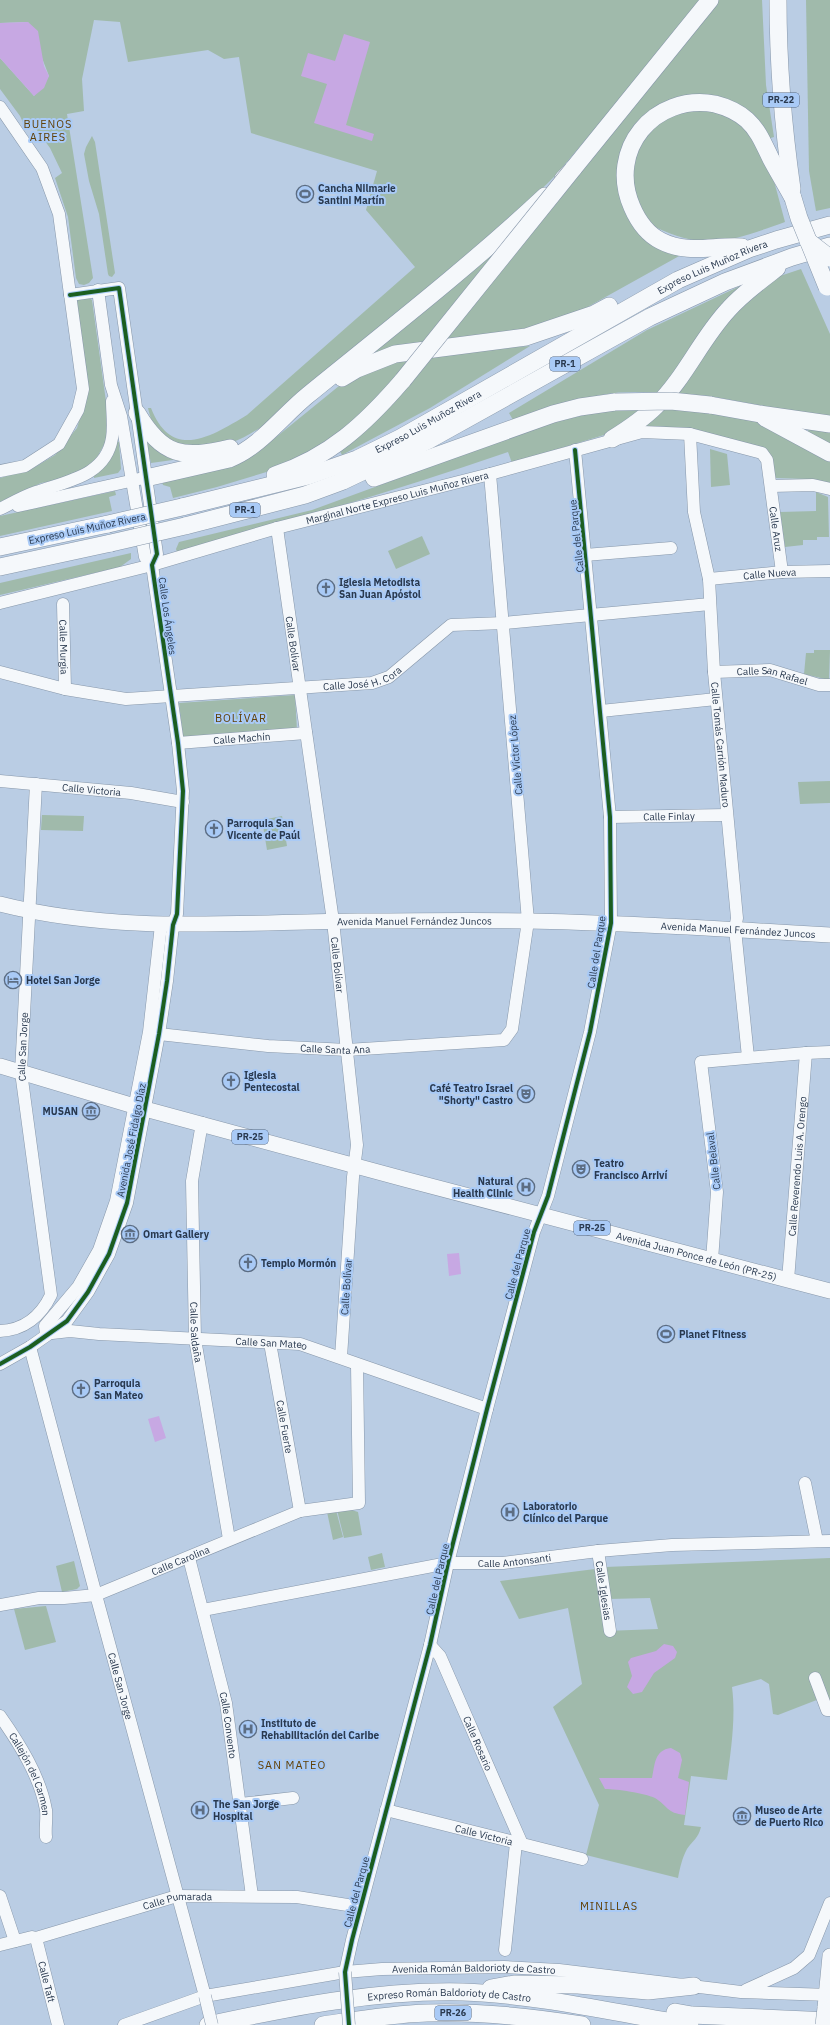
<svg xmlns="http://www.w3.org/2000/svg" width="830" height="2025" font-family="'IBM Plex Sans',sans-serif">
<rect width="100%" height="100%" fill="#bacde4"/>
<!-- green -->
<g fill="#a0baab">
<path d="M0,0H700L651,62L555,176L508,222L269,423C257,429 244,439 230,443C224,445 215,444 209,445C178,447 155,442 148,408H151C172,462 212,436 247,415L415,267L366,210L377,171L251,133L239,57L224,59L208,50L128,62L120,22L94,20L82,79L84,111L67,114L93,278L89,283L84,285L79,284L76,278L68,217L55,178L62,173L50,148L31,122L25,127L20,116L0,89V58L34,96L49,76L28,22L0,23Z"/>
<path d="M719,0H762L766,85L774,137L767,139L770,166L785,222C734,240 707,252 655,227L681,255L557,324L442,342Z"/>
<path d="M806,0H830V208L816,211L809,171Z"/>
<path d="M92,136L95,142L115,273L112,277L109,276L108,274L99,214L89,181L84,154L86,147Z"/>
<path d="M497,250L425,343L363,360Z"/>
<path d="M801,269L830,334V418L709,396L674,393L727,319L771,279Z"/>
<path d="M740,286L742,289L661,393C642,392 622,391 602,395C572,400 542,410 513,420L509,413L647,330Z"/>
<path d="M88,297L92,300L108,416L106,441L95,461L86,468L57,480L41,483L0,502V478L35,467L55,455L77,428L85,402L77,302L78,298Z"/>
<path d="M530,346L430,408L342,455L338,448L434,353Z"/>
<path d="M412,356L386,388L345,432L283,467L217,487L173,498L170,487L163,485L162,482L264,447L350,377Z"/>
<path d="M645,408L617,428L604,435L512,463L508,452C399,490 288,522 177,552L176,549L179,542L312,510L544,425L600,411Z"/>
<path d="M660,409C688,410 717,410 745,418C774,426 803,444 830,458V485L807,479L774,478L771,459C730,442 690,423 643,427Z"/>
<path d="M809,426L830,430V449L807,437Z"/>
<path d="M145,437L180,459L151,463Z"/>
<path d="M116,441L119,442L121,469L118,473L94,478V474Z"/>
<path d="M710,449L727,454L730,485L711,487Z"/>
<path d="M115,491L116,495L109,497L112,511L0,536V516Z"/>
<path d="M816,492L828,497L829,537H817V540H803V545L785,547L780,512L816,511Z"/>
<path d="M422,536L430,554L396,569L388,551Z"/>
<path d="M131,553V559L120,567L0,595V583Z"/>
<path d="M814,650H830L829,680L804,674L806,653H814Z"/>
<path d="M295,695L297,730L183,737L179,703Z"/>
<path d="M830,781V803L800,804L798,782Z"/>
<path d="M42,815L84,816L83,831L41,830Z"/>
<path d="M282,816L287,846L267,850L262,820Z"/>
<path d="M345,1508L358,1512L362,1535L344,1538L337,1510Z"/>
<path d="M336,1510L343,1537L333,1540L327,1512Z"/>
<path d="M382,1553L385,1567L371,1570L368,1557Z"/>
<path d="M830,1558V1702L827,1696L778,1715L773,1714L769,1684L761,1679L732,1687C736,1717 731,1750 727,1780L691,1776L684,1825L701,1827C698,1839 693,1840 687,1849C682,1858 680,1868 678,1878L586,1855L599,1805L553,1707L582,1684L568,1608L519,1619L500,1581L595,1569L605,1631L658,1629L650,1598L609,1599L605,1567Z"/>
<path d="M74,1561L80,1586L77,1589L62,1592L56,1566Z"/>
<path d="M46,1606L56,1642L25,1650L14,1609Z"/>
</g>
<!-- water -->
<g fill="#c7a8e3">
<path d="M28,22L38,31L44,66L49,76L44,88L34,96L0,58V23Z"/>
<path d="M344,34L370,42L346,125L374,134L372,141L314,123L327,84L301,76L308,53L335,61Z"/>
<path d="M459,1253L461,1274L449,1276L447,1254Z"/>
<path d="M159,1416L166,1438L155,1442L148,1419Z"/>
<path d="M664,1644L673,1646L677,1652L675,1658L654,1673L642,1692L633,1694L627,1687L632,1676L628,1662L631,1658L656,1651Z"/>
<path d="M671,1748L680,1753L682,1760L678,1778L689,1782L685,1815C666,1813 668,1806 655,1798C644,1793 617,1789 605,1789L599,1778H652C655,1765 654,1750 671,1748Z"/>
</g>
<g fill="none" stroke-linecap="round" stroke-linejoin="round">
<defs>
<g id="minor">
<path d="M0,107L42,168L59,214L83,389L78,410L59,444L25,466L0,471"/>
<path d="M98,290L111,385L121,416L145,557L152,565"/>
<path id="s1" d="M690,434L694,512L709,579L714,672L737,918L735,929L748,1057"/>
<path d="M771,486L813,485L830,489"/>
<path d="M18,506L139,479"/>
<path d="M0,509C12,503 24,496 36,492C67,481 106,476 112,438C114,426 112,412 112,401"/>
<path id="s2" d="M277,528L333,921L357,1145L353,1177L341,1357"/>
<path d="M585,555L671,548"/>
<path id="s3" d="M709,579L782,572L830,571"/>
<path id="s4" d="M0,603L152,565L277,528L490,474L642,432L690,434L762,453L767,460L782,572"/>
<path id="s5" d="M63,604L65,689"/>
<path id="s6" d="M0,672L65,689L126,699L372,683L389,677L451,625L504,623L710,604"/>
<path id="s7" d="M714,672L770,670L819,685H830"/>
<path d="M601,711L716,699"/>
<path id="s8" d="M178,743L306,733"/>
<path id="s9" d="M0,781L131,793L183,802"/>
<path id="s10" d="M610,817L727,815"/>
<path id="s11" d="M159,1034L268,1046L347,1050L504,1040L512,1029L528,921L490,474"/>
<path id="s12" d="M202,1123L192,1181L195,1339L229,1539"/>
<path d="M712,1260L717,1192L701,1062L806,1053L830,1052"/>
<path id="s13" d="M788,1280L806,1053"/>
<path id="s14" d="M0,1331C24,1330 41,1316 51,1295L21,1072L36,784"/>
<path id="s15" d="M52,1333L70,1331L99,1334L300,1344L487,1409"/>
<path d="M46,1334L45,1326L78,1287L99,1250L116,1201L149,1032L161,925"/>
<path id="s16" d="M270,1343L300,1511"/>
<path id="s17" d="M30,1347L96,1595L205,1996"/>
<path d="M0,1364L30,1347L67,1321L88,1292L109,1254L127,1203L159,1034L167,981L173,925L177,914L183,791L178,743L152,565L157,554L119,288L70,295"/>
<path d="M805,1483L817,1541"/>
<path id="s18" d="M598,1551L610,1631"/>
<path id="s19" d="M189,1558L226,1703L252,1896"/>
<path id="s20" d="M0,1605L39,1598H64L96,1595L300,1511L359,1503L357,1365"/>
<path id="s21" d="M203,1610L448,1563H503L598,1551L672,1545L830,1541"/>
<path id="s22" d="M430,1645L440,1656L522,1844"/>
<path d="M815,1678L827,1710H830"/>
<path id="s23" d="M0,1716C19,1743 40,1776 46,1810C47,1819 45,1828 46,1837"/>
<path d="M240,1804L293,1798"/>
<path id="s24" d="M386,1810L582,1859"/>
<path d="M0,1896L15,1941"/>
<path id="s25" d="M36,1938L58,2025"/>
<path id="s26" d="M0,1945L32,1937L36,1938L177,1896L297,1897L360,1907"/>
<path d="M505,1950L516,1843"/>
<path d="M345,1972L352,1940L430,1645L448,1563L487,1409L534,1232L548,1196L590,1032L611,923L610,817L575,450"/>
<path d="M746,1990L794,1968L809,1955L830,1903"/>
<path id="s27" d="M124,2025L205,1996L345,1972L382,1969L504,1967L559,1970L741,1992L830,1995"/>
</g>
<g id="major">
<path id="s28" d="M0,904C117,934 238,922 358,921C415,921 472,920 529,921C630,923 730,929 830,935"/>
<path id="s29" d="M0,1066L134,1106L404,1179L830,1291"/>
<path d="M825,2008L830,1956"/>
</g>
<g id="highway">
<path d="M778,0C778,64 783,126 792,189"/>
<path d="M563,179L573,169L710,0"/>
<path d="M742,247C713,245 688,255 661,241C647,234 638,221 632,207C607,150 654,93 715,104C727,107 738,112 747,120C759,131 764,145 771,159C778,172 786,185 793,198"/>
<path d="M342,378L357,369L395,354L526,337L594,314L609,306"/>
<path d="M710,405L760,414L830,424"/>
<path d="M137,413C163,457 183,459 230,448"/>
<path d="M765,418L830,453"/>
<path d="M612,439C628,429 643,419 656,406C685,378 701,339 728,310C742,294 760,281 777,268"/>
<path d="M275,475C330,457 366,423 403,380"/>
<path d="M146,478L229,459C260,447 282,416 308,395C388,330 470,266 545,196"/>
<path d="M374,478L553,414L580,407L615,402"/>
<path id="s30" d="M182,507L308,476L357,459L400,438L678,280L749,249L776,240L830,225"/>
<path d="M185,526L305,495L343,481L429,440L650,317L725,282L792,257L830,246"/>
<path d="M0,547L108,524"/>
<path d="M0,567L111,543"/>
<path d="M491,1988L514,1984L578,1985L648,1991L694,1986"/>
<path d="M675,2012L692,2015L830,2021"/>
<path id="s31" d="M208,2025C291,2007 377,1990 463,1992C540,1995 615,2013 690,2025"/>
<path d="M323,2025C357,2020 392,2014 427,2013C479,2011 531,2017 582,2025"/>
</g>
</defs>
<!-- minor casing -->
<use href="#minor" stroke="#8797aa" stroke-width="13"/>
<!-- major casing -->
<use href="#major" stroke="#8797aa" stroke-width="16"/>
<!-- highway casing -->
<use href="#highway" stroke="#8797aa" stroke-width="18"/>
<!-- minor -->
<use href="#minor" stroke="#f5f8fb" stroke-width="12"/>
<!-- major -->
<use href="#major" stroke="#f5f8fb" stroke-width="15"/>
<!-- highway -->
<use href="#highway" stroke="#f5f8fb" stroke-width="17"/>
<defs>
<g id="minor-bridge">
<path d="M345,1972L349,2025"/>
<path d="M205,1996L212,2025"/>
</g>
<path id="major-bridge" d="M823,2025L825,2008"/>
<g id="highway-bridge">
<path d="M793,198L799,218L827,287"/>
<path d="M808,241L830,258"/>
<path d="M403,380L573,169"/>
<path d="M615,402L671,401L710,405"/>
<path d="M108,524L182,507"/>
<path d="M111,543L185,526"/>
</g>
</defs>
<!-- minor-bridge casing -->
<use href="#minor-bridge" stroke="#8797aa" stroke-width="13" stroke-linecap="butt"/>
<!-- major-bridge casing -->
<use href="#major-bridge" stroke="#8797aa" stroke-width="16" stroke-linecap="butt"/>
<!-- highway-bridge casing -->
<use href="#highway-bridge" stroke="#8797aa" stroke-width="18" stroke-linecap="butt"/>
<!-- minor-bridge -->
<use href="#minor-bridge" stroke="#f5f8fb" stroke-width="12"/>
<!-- major-bridge -->
<use href="#major-bridge" stroke="#f5f8fb" stroke-width="15"/>
<!-- highway-bridge -->
<use href="#highway-bridge" stroke="#f5f8fb" stroke-width="17"/>
<defs>
<g id="cycleway">
<path d="M0,1364L30,1347L67,1321L88,1292L109,1254L127,1203L159,1034L167,981L173,925L177,914L183,791L178,743L152,565L157,554L119,288L70,295"/>
<path d="M349,2025L345,1972L352,1940L430,1645L448,1563L487,1409L534,1232L548,1196L590,1032L611,923L610,817L575,450"/>
</g>
</defs>
<!-- cycleway casing -->
<use href="#cycleway" stroke="#a9caf6" stroke-width="6"/>
<!-- cycleway -->
<use href="#cycleway" stroke="#1b5e20" stroke-width="4"/>
</g>
<!-- icons -->
<defs>
<symbol id="stadium-ring" viewBox="-11 -11 22 22"><circle r="9.5" fill="#a9caf6" stroke="#5c6d83" stroke-width="1.5"/><path d="M0-5a6.5 5 0 1 0 0 10a6.5 5 0 1 0 0-10ZM-3.5-1.8h7v3.6h-7Z" fill="#5c6d83"/></symbol>
<symbol id="church-ring" viewBox="-11 -11 22 22"><circle r="9.5" fill="#a9caf6" stroke="#5c6d83" stroke-width="1.5"/><path d="M-1.2-6h2.4v3.5h3.3v2.4h-3.3V6h-2.4V-.1h-3.3v-2.4h3.3Z" fill="#5c6d83"/></symbol>
<symbol id="hotel-ring" viewBox="-11 -11 22 22"><circle r="9.5" fill="#a9caf6" stroke="#5c6d83" stroke-width="1.5"/><path d="M-6-4.5h1.5V1H6V5H4.5V3h-9V5H-6ZM-4 0a1.8 1.8 0 1 1 3.6 0ZM.5 0V-2.5h3Q6-2.5 6 0Z" fill="#5c6d83"/></symbol>
<symbol id="theatre-ring" viewBox="-11 -11 22 22"><circle r="9.5" fill="#a9caf6" stroke="#5c6d83" stroke-width="1.5"/><path d="M-5-5.5Q0-4 5-5.5V0Q5 5 0 6Q-5 5-5 0ZM-3.3-2.5H-1v1.5H-3.3ZM1-2.5H3.3v1.5H1ZM-2.8 1Q0 5.5 2.8 1Z" fill="#5c6d83"/></symbol>
<symbol id="museum-ring" viewBox="-11 -11 22 22"><circle r="9.5" fill="#a9caf6" stroke="#5c6d83" stroke-width="1.5"/><path d="M0-6L6-3V-2H-6V-3ZM-5-1h2V3h-2ZM-1-1h2V3h-2ZM3-1h2V3H3ZM-6 4H6V6H-6Z" fill="#5c6d83"/></symbol>
<symbol id="hospital-ring" viewBox="-11 -11 22 22"><circle r="9.5" fill="#a9caf6" stroke="#5c6d83" stroke-width="1.5"/><path d="M-5-5h3v3.5h4V-5h3V5h-3V1.5h-4V5h-3Z" fill="#5c6d83"/></symbol>
</defs>
<g fill-rule="evenodd">
<use href="#stadium-ring" x="295" y="184" width="20" height="20"/>
<use href="#church-ring" x="316" y="578" width="20" height="20"/>
<use href="#church-ring" x="204" y="819" width="20" height="20"/>
<use href="#hotel-ring" x="3" y="970" width="20" height="20"/>
<use href="#church-ring" x="221" y="1071" width="20" height="20"/>
<use href="#theatre-ring" x="516" y="1084" width="20" height="20"/>
<use href="#museum-ring" x="81" y="1101" width="20" height="20"/>
<use href="#theatre-ring" x="571" y="1159" width="20" height="20"/>
<use href="#hospital-ring" x="516" y="1177" width="20" height="20"/>
<use href="#museum-ring" x="120" y="1224" width="20" height="20"/>
<use href="#church-ring" x="238" y="1253" width="20" height="20"/>
<use href="#stadium-ring" x="656" y="1324" width="20" height="20"/>
<use href="#church-ring" x="71" y="1379" width="20" height="20"/>
<use href="#hospital-ring" x="500" y="1502" width="20" height="20"/>
<use href="#hospital-ring" x="238" y="1719" width="20" height="20"/>
<use href="#hospital-ring" x="190" y="1800" width="20" height="20"/>
<use href="#museum-ring" x="732" y="1806" width="20" height="20"/>
</g>
<g text-anchor="middle" stroke-width="4" stroke-linejoin="round" paint-order="stroke">
<!-- shield labels -->
<g fill="#a9caf6" stroke="#4f6481" stroke-width="1">
<rect x="763" y="93" width="36" height="14" rx="3"/>
<rect x="550" y="357" width="30" height="14" rx="3"/>
<rect x="230" y="503" width="30" height="14" rx="3"/>
<rect x="232" y="1130" width="36" height="14" rx="3"/>
<rect x="574" y="1221" width="36" height="14" rx="3"/>
<rect x="435" y="2006" width="36" height="14" rx="3"/>
</g>
<g font-size="9" font-weight="bold" fill="#29394f">
<text x="781" y="103">PR-22</text>
<text x="565" y="367">PR-1</text>
<text x="245" y="513">PR-1</text>
<text x="250" y="1140">PR-25</text>
<text x="592" y="1231">PR-25</text>
<text x="453" y="2016">PR-26</text>
</g>
<!-- poi labels -->
<g font-size="10" font-weight="bold" fill="#29394f" stroke="#a9caf6" text-anchor="start">
<text x="318" y="192">Cancha Nilmarie<tspan x="318" dy="12">Santini Martín</tspan></text>
<text x="339" y="586">Iglesia Metodista<tspan x="339" dy="12">San Juan Apόstol</tspan></text>
<text x="227" y="827">Parroquia San<tspan x="227" dy="12">Vicente de Paúl</tspan></text>
<text x="26" y="984">Hotel San Jorge</text>
<text x="244" y="1079">Iglesia<tspan x="244" dy="12">Pentecostal</tspan></text>
<text x="513" y="1092" text-anchor="end">Café Teatro Israel<tspan x="513" dy="12">"Shorty" Castro</tspan></text>
<text x="78" y="1115" text-anchor="end">MUSAN</text>
<text x="594" y="1167">Teatro<tspan x="594" dy="12">Francisco Arriví</tspan></text>
<text x="513" y="1185" text-anchor="end">Natural<tspan x="513" dy="12">Health Clinic</tspan></text>
<text x="143" y="1238">Omart Gallery</text>
<text x="261" y="1267">Templo Mormón</text>
<text x="679" y="1338">Planet Fitness</text>
<text x="94" y="1387">Parroquia<tspan x="94" dy="12">San Mateo</tspan></text>
<text x="523" y="1510">Laboratorio<tspan x="523" dy="12">Clínico del Parque</tspan></text>
<text x="261" y="1727">Instituto de<tspan x="261" dy="12">Rehabilitación del Caribe</tspan></text>
<text x="213" y="1808">The San Jorge<tspan x="213" dy="12">Hospital</tspan></text>
<text x="755" y="1814">Museo de Arte<tspan x="755" dy="12">de Puerto Rico</tspan></text>
</g>
<!-- street labels -->
<g font-size="10" fill="#29394f" stroke="#a9caf6">
<text dy="4" stroke="none"><textPath href="#s30" startOffset="586">Expreso Luis Muñoz Rivera</textPath></text>
<text dy="4" stroke="none"><textPath href="#s30" startOffset="262">Expreso Luis Muñoz Rivera</textPath></text>
<text dy="4" stroke="none"><textPath href="#s4" startOffset="411">Marginal Norte Expreso Luis Muñoz Rivera</textPath></text>
<text transform="translate(87 528) rotate(-12)" y="4">Expreso Luis Muñoz Rivera</text>
<text dy="4" stroke="none"><textPath href="#s4" startOffset="865">Calle Aruz</textPath></text>
<text transform="translate(576 536) rotate(-96)" y="4">Calle del Parque</text>
<text dy="4" stroke="none"><textPath href="#s3" startOffset="61">Calle Nueva</textPath></text>
<text transform="translate(168 616) rotate(82)" y="4">Calle Los Ángeles</text>
<text dy="4" stroke="none"><textPath href="#s2" startOffset="117">Calle Bolívar</textPath></text>
<text dy="4" stroke="none"><textPath href="#s5" startOffset="43">Calle Murgia</textPath></text>
<text dy="4" stroke="none"><textPath href="#s6" startOffset="367">Calle José H. Cora</textPath></text>
<text dy="4" stroke="none"><textPath href="#s7" startOffset="59">Calle San Rafael</textPath></text>
<text dy="4" stroke="none"><textPath href="#s8" startOffset="64">Calle Machín</textPath></text>
<text dy="4" stroke="none"><textPath href="#s1" startOffset="313">Calle Tomás Carrión Maduro</textPath></text>
<text transform="translate(515 755) rotate(-95)" y="4">Calle Víctor López</text>
<text dy="4" stroke="none"><textPath href="#s9" startOffset="92">Calle Victoria</textPath></text>
<text dy="4" stroke="none"><textPath href="#s10" startOffset="59">Calle Finlay</textPath></text>
<text dy="4" stroke="none"><textPath href="#s28" startOffset="416">Avenida Manuel Fernández Juncos</textPath></text>
<text dy="4" stroke="none"><textPath href="#s28" startOffset="740">Avenida Manuel Fernández Juncos</textPath></text>
<text transform="translate(596 952) rotate(-81)" y="4">Calle del Parque</text>
<text dy="4" stroke="none"><textPath href="#s2" startOffset="441">Calle Bolívar</textPath></text>
<text dy="4" stroke="none"><textPath href="#s14" startOffset="316">Calle San Jorge</textPath></text>
<text dy="4" stroke="none"><textPath href="#s11" startOffset="177">Calle Santa Ana</textPath></text>
<text transform="translate(131 1140) rotate(-79)" y="4">Avenida José Fidalgo Díaz</text>
<text transform="translate(713 1161) rotate(-97)" y="4">Calle Belaval</text>
<text dy="4" stroke="none"><textPath href="#s13" startOffset="114">Calle Reverendo Luis A. Orengo</textPath></text>
<text dy="4" stroke="none"><textPath href="#s29" startOffset="722">Avenida Juan Ponce de León (PR-25)</textPath></text>
<text transform="translate(517 1264) rotate(-75)" y="4">Calle del Parque</text>
<text transform="translate(346 1287) rotate(-86)" y="4">Calle Bolívar</text>
<text dy="4" stroke="none"><textPath href="#s12" startOffset="210">Calle Saldaña</textPath></text>
<text dy="4" stroke="none"><textPath href="#s15" startOffset="220">Calle San Mateo</textPath></text>
<text dy="4" stroke="none"><textPath href="#s16" startOffset="85">Calle Fuerte</textPath></text>
<text dy="4" stroke="none"><textPath href="#s20" startOffset="188">Calle Carolina</textPath></text>
<text dy="4" stroke="none"><textPath href="#s21" startOffset="316">Calle Antonsanti</textPath></text>
<text transform="translate(437 1579) rotate(-77)" y="4">Calle del Parque</text>
<text dy="4" stroke="none"><textPath href="#s18" startOffset="40">Calle Iglesias</textPath></text>
<text dy="4" stroke="none"><textPath href="#s17" startOffset="351">Calle San Jorge</textPath></text>
<text dy="4" stroke="none"><textPath href="#s19" startOffset="172">Calle Convento</textPath></text>
<text dy="4" stroke="none"><textPath href="#s22" startOffset="110">Calle Rosario</textPath></text>
<text dy="4" stroke="none"><textPath href="#s23" startOffset="66">Callejón del Carmen</textPath></text>
<text dy="4" stroke="none"><textPath href="#s24" startOffset="101">Calle Victoria</textPath></text>
<text transform="translate(356 1892) rotate(-75)" y="4">Calle del Parque</text>
<text dy="4" stroke="none"><textPath href="#s26" startOffset="184">Calle Pumarada</textPath></text>
<text dy="4" stroke="none"><textPath href="#s27" startOffset="357">Avenida Román Baldorioty de Castro</textPath></text>
<text dy="4" stroke="none"><textPath href="#s25" startOffset="45">Calle Taft</textPath></text>
<text dy="4" stroke="none"><textPath href="#s31" startOffset="244">Expreso Román Baldorioty de Castro</textPath></text>
</g>
<!-- neighbourhood labels -->
<g font-size="11" letter-spacing="1" fill="#614108" stroke="#a9caf6">
<text x="48" y="128">BUENOS<tspan x="48" dy="13">AIRES</tspan></text>
<text x="241" y="722">BOLÍVAR</text>
<text x="292" y="1769">SAN MATEO</text>
<text x="609" y="1910">MINILLAS</text>
</g>
</g>
</svg>
